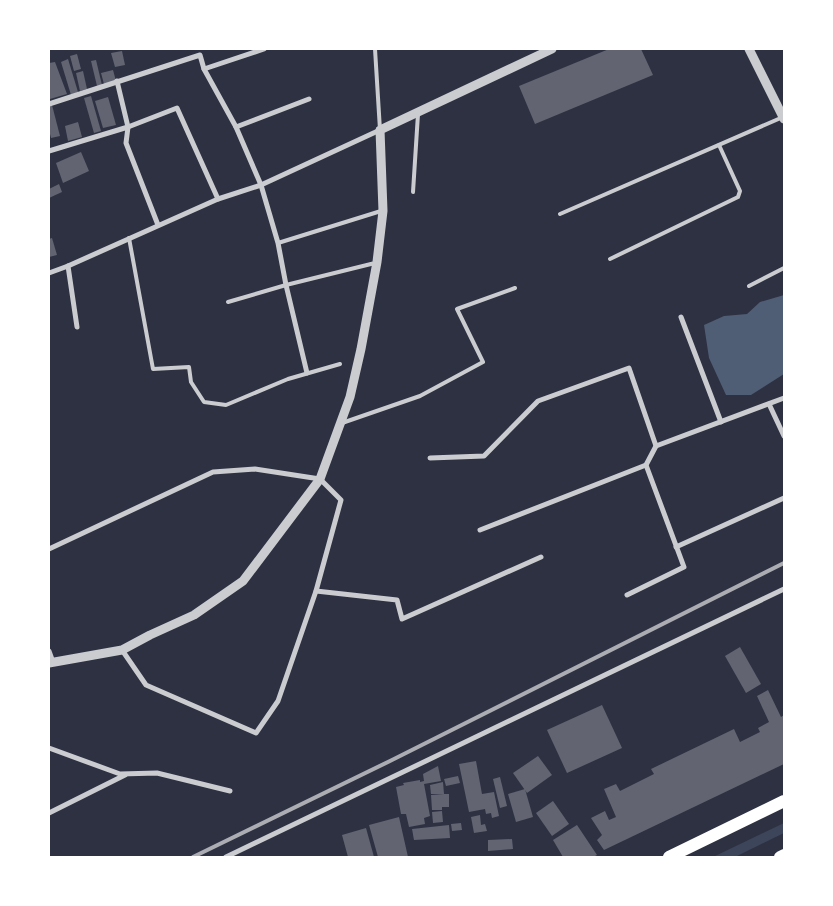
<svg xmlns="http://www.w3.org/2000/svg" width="833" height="906" font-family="Lato,sans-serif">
<rect width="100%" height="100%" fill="#2d3142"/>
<!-- green -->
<path fill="#3c4559" d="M784,823V833L735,857H713Z"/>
<!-- water -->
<path fill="#4f5d75" d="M784,295V374L751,395H726L709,358L704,325L724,316L747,314L760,302Z"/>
<!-- building -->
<g fill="#626471">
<path d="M609,49H641L653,75L535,124L519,86Z"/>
<path d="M122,51L125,65L115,67L111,53Z"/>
<path d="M77,54L81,69L74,71L70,56Z"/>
<path d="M68,59L78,92L71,95L61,62Z"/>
<path d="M96,60L102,85L97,86L91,61Z"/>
<path d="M55,62L67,94L50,99L49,63Z"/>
<path d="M113,70L116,81L104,84L101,73Z"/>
<path d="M83,71L87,89L80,91L76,73Z"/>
<path d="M91,96L101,131L94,133L84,98Z"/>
<path d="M108,97L116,125L103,128L95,101Z"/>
<path d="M52,105L60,136L51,138L49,130V106Z"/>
<path d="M78,122L82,137L68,141L65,126Z"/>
<path d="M81,152L89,171L63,183L56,163Z"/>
<path d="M59,184L62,192L49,198V189Z"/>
<path d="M52,238L57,255L49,257V239Z"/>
<path d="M740,647L761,684L746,693L725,656Z"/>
<path d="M768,690L781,717L784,715V764L604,850L597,840L602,835L591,818L605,811L609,820L616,817L604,789L616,784L620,791L654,774L651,769L734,729L740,742L760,732L758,728L769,722L757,696Z"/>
<path d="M602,705L622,748L567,773L547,730Z"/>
<path d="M538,756L552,775L527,793L513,773Z"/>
<path d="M476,761L482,794L494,792L499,816L492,818L491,813L486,814L485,809L469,812L459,764Z"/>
<path d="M438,766L441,781L424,784L430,816L424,818L425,824L409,827L406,814H401L396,787L404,785L403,783L420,780V782L424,781L423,774Z"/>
<path d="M458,776L460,783L446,786L444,779Z"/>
<path d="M500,777L507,806L500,808L493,779Z"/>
<path d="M443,782L444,794H431L430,785Z"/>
<path d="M525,789L533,817L516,822L508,794Z"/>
<path d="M444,794H449V807H442V810H432L431,795Z"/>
<path d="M553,801L569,824L552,836L536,813Z"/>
<path d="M442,811L443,822L433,823L432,812Z"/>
<path d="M480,815L481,825L485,824L487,831L474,833L471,817Z"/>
<path d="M399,817L408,857H378L369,825Z"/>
<path d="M461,823L462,830L452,831L451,824Z"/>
<path d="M449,825L450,838L414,840L412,829Z"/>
<path d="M577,825L597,855L593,857H563L553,840Z"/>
<path d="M366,828L374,857H348L342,835Z"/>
<path d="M512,839L513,849L488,851V840Z"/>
</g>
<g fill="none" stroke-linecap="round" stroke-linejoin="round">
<!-- service -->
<g stroke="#caccd0" stroke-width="4">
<path d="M375,49L380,130"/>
<path d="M413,192L418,114"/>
<path d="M560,214L783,117"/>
<path d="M129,238L153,369L189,367L191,382L204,402L226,405L288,379L340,364"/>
<path d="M278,243L381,211"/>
<path d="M610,259L738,197L740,191L719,145"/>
<path d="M749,286L784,268"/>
<path d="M228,302L286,285L375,263"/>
<path d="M342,423L420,396L483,362L457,309L515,288"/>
</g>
<!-- minor -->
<g stroke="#caccd0" stroke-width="5">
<path d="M204,69L264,49"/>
<path d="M117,81L128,127L126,143L158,225"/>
<path d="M49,104L200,55L204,69L236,127L261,185L278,243L286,285L307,373"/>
<path d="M236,127L309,99"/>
<path d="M49,151L128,127L177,108L218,199"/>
<path d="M68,266L77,327"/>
<path d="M49,273L68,266L218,199L261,185L380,130"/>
<path d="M681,317L721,422"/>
<path d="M769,404L784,436"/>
<path d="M430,458L484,456L538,401L629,368L656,446L784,398"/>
<path d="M480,530L646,465"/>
<path d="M676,547L784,498"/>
<path d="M49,549L213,472L255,469L320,479L341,500L316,591L278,701L256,733L146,685L122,650"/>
<path d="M316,591L397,600L402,619L541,557"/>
<path d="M627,595L684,567L646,465L656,446"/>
<path d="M49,651L53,662"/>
<path d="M49,748L120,774L157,773L230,791"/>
<path d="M49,813L125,775"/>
<path d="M226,857L784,589"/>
</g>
<!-- tertiary -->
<g stroke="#caccd0" stroke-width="9">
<path d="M749,49L784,119"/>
<path d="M49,663L122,650L150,635L194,615L243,581L320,479L350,397L361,349L377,262L383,211L380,130L552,49"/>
</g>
<!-- primary -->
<g stroke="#fff" stroke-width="12">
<path d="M669,857L784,801"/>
<path d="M780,857L784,855"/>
</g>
<!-- rail -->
<path stroke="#abadb3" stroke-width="4" d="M193,857L392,760L784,563"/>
</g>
<!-- border -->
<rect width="833" height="906" fill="none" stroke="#ffffff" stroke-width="100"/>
</svg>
